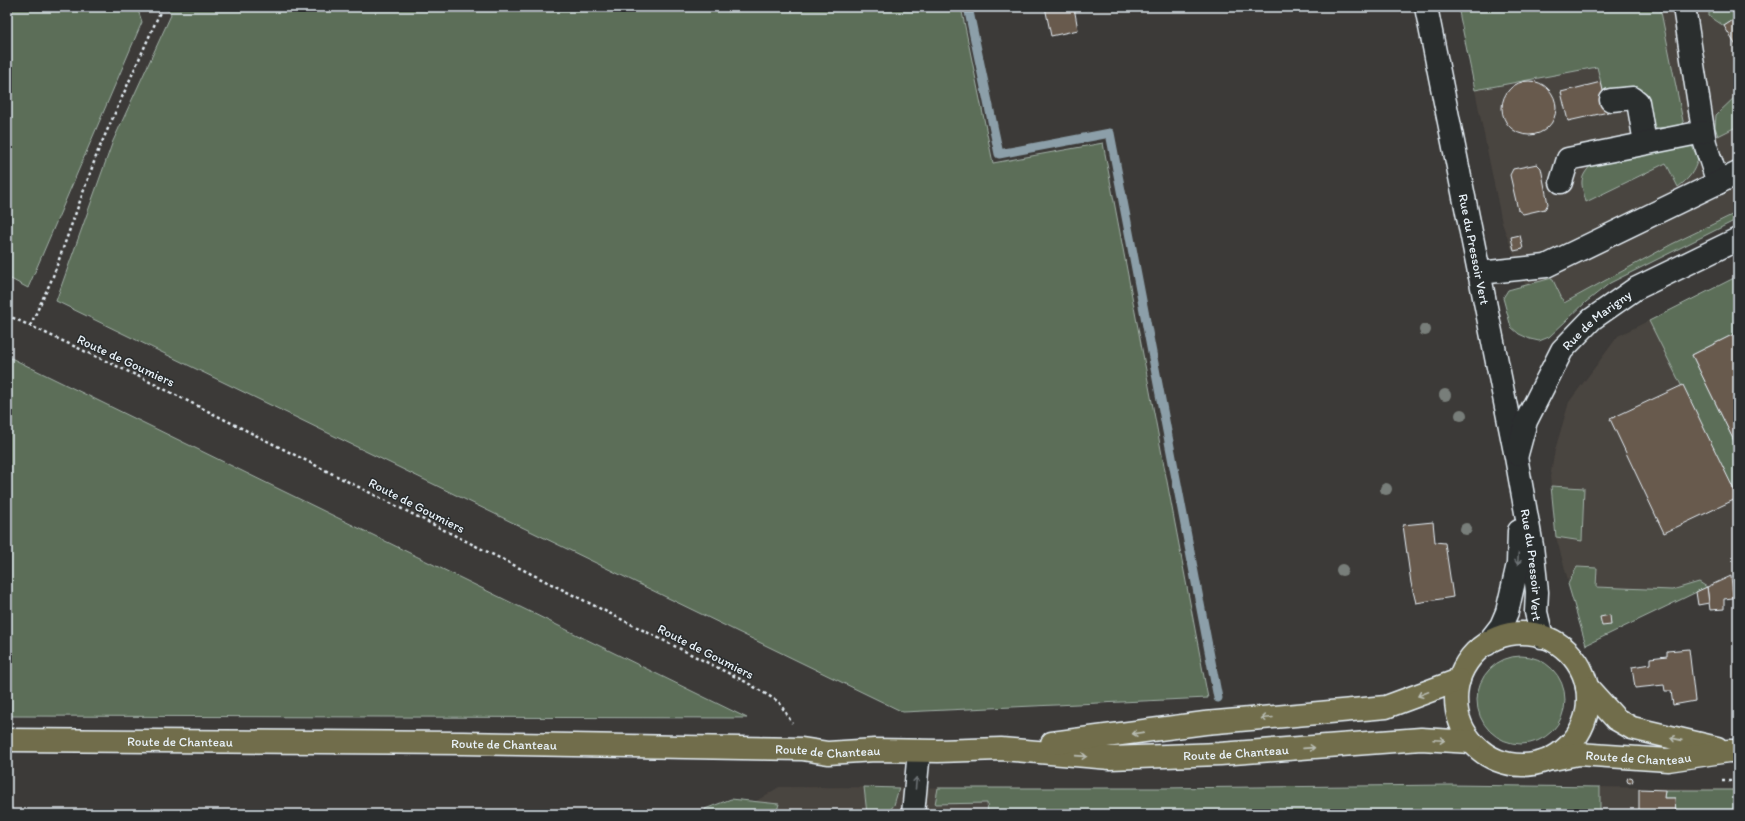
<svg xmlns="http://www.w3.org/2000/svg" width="1745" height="821" font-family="Itim,sans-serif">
<rect width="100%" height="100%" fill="#3c3a38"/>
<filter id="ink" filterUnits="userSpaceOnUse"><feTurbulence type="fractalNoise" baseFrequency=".025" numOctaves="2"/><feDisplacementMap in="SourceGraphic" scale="8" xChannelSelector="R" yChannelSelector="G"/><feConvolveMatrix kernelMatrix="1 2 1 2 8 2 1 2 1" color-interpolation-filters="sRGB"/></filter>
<g filter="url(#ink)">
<!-- built -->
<g fill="#49443f">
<path d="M1458,7H1738V212L1672,244L1537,317L1502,223Z"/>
<path d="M1738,276V573L1586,645L1556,537L1550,477L1555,450L1569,402L1618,336Z"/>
<path d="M779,787L1159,788L1596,787L1738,789V814H735Z"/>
</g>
<!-- green -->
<g fill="#5c6e58" stroke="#a2b0a8">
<path d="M7,7H137L142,22L28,288L7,277Z"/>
<path d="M167,7H961L993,163L1103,143L1208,698L903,712L56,301L113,141L171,15Z"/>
<path d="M1458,7H1660L1684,126L1655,128L1650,124L1630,88L1603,91L1597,67L1475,90Z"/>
<path d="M1709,7H1738V17L1724,26L1709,16Z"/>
<path d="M1738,94V126L1718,136L1715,127L1716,115Z"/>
<path d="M1691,144L1698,159C1694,172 1689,179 1678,187L1666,163L1586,202C1581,182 1578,179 1593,163Z"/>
<path d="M1738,212V219L1610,283L1586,302L1549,337L1539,341L1530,339L1519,334L1511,327L1503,298L1508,290L1552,278L1564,303L1672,244Z"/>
<path d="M1738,276V332L1692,355L1738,449V499L1649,321Z"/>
<path d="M7,356L747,718L7,716Z"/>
<path d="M1551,486L1584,488L1582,541L1556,537Z"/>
<path d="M1577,567L1597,568L1596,587L1672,590L1699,582L1707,587L1586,645L1568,584Z"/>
<circle cx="1521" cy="700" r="44"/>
<path d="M1450,785L1600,787V811L1599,814H988L987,803L935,804L938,788H1159Z"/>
<path d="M864,787L899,788L894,805L887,814H867Z"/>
<path d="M1665,790H1738V814H1676L1675,798H1664Z"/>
<path d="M731,799L779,804L776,814H706L705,809Z"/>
</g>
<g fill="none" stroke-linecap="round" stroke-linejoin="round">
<!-- stream -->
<path stroke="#8c9fa9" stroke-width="9" d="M968,7L999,154L1110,133L1218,698"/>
</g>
<!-- building -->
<g fill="#675a4e" stroke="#e8f1f8">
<path d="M1045,7H1074L1078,30L1051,36Z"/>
<path d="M1738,17V49L1724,26Z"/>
<circle cx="1529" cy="108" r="27"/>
<path d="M1601,82L1608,112L1568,121L1561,92Z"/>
<path d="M1537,164L1541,168L1548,204L1545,209L1523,214L1518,210L1510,175L1513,169Z"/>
<path d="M1520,235L1523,249L1514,251L1511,237Z"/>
<path d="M1738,332V449L1692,355Z"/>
<path d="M1683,385L1738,498L1664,533L1610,419Z"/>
<path d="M1433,522L1435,542L1445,543L1453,597L1416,603L1411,583L1403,525Z"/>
<path d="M1731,576L1733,598L1724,599V609L1710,610L1707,587Z"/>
<path d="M1707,587L1709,603L1698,605L1696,592Z"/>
<path d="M1610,615L1611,625L1602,626L1600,617Z"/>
<path d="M1689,649L1695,701L1673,705L1671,691H1665L1664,685L1635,688L1632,667L1650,664V658L1667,656V651Z"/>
<circle cx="1630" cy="780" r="3"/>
<path d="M1639,789L1665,790L1664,798H1675L1676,814H1639Z"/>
</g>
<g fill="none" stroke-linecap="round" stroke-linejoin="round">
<defs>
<g id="minor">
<path id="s1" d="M1426,7L1516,457L1532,546L1537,592L1536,612L1542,637"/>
<path d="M1684,7L1705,143L1718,183"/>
<path d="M1611,100L1633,98L1638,102L1645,143"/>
<path d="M1561,182L1568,159L1703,132"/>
<path d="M1479,273L1546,266L1738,173"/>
<path id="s2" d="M1517,454L1526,421L1562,350L1592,319L1635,289L1738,239"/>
<path d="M1487,644L1501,626L1507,612L1518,564L1519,531"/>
<path d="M913,814L919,751"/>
</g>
<g id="major">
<circle cx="1522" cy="699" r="66"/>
<path d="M1587,687L1616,719L1632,728L1717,748"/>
<path id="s3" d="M7,740L463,743L802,749L828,753L875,750L938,751L1001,749L1110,758L1220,754L1421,739L1471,742"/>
<path d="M1052,743L1205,723L1386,707L1459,680"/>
<path id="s4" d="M1553,759L1578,754L1668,760L1728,751H1738"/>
</g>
</defs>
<!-- minor casing -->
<use href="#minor" stroke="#e8f1f8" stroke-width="25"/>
<!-- major casing -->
<use href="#major" stroke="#e8f1f8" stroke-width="25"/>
<!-- path -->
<g stroke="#e8f1f8" stroke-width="2.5" stroke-dasharray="3 3" stroke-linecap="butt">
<path d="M7,315L140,377L746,682L779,702L792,723"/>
<path d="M30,326L52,279L98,151L161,10L160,7"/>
<path d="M1722,780H1738"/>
</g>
<!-- minor -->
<use href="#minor" stroke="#2a2d2e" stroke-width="22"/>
<!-- major -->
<use href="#major" stroke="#716d4b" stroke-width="22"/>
</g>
<!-- trees -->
<g fill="#787e7a">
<circle cx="1425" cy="330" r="6"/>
<circle cx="1445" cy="395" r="6"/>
<circle cx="1461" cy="415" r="6"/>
<circle cx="1386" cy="489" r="6"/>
<circle cx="1466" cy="529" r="6"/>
<circle cx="1342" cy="570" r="6"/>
</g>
<!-- one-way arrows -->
<defs><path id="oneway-shaft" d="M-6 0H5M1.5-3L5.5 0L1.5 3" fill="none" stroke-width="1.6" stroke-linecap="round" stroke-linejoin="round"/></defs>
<g stroke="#6c7275">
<use href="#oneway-shaft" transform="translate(1518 559) rotate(93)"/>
<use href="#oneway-shaft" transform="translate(916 783) rotate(-85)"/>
</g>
<g stroke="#b8bcb3">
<use href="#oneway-shaft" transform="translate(1423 694) rotate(158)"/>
<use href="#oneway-shaft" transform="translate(1267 718) rotate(175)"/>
<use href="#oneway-shaft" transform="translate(1138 733) rotate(172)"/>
<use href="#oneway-shaft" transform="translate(1676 739) rotate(-167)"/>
<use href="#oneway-shaft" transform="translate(1439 740) rotate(3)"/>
<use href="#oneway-shaft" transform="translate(1309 748) rotate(-4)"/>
<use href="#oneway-shaft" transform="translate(1081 756) rotate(4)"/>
</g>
</g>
<g text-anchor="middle" stroke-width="3" stroke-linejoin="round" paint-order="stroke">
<!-- street labels -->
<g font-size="13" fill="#e8f1f8" stroke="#2a2d2e">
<text dy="5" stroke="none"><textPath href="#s1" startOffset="247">Rue du Pressoir Vert</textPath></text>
<text dy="5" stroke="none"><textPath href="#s2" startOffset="160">Rue de Marigny</textPath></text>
<text transform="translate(126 360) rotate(25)" y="5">Route de Goumiers</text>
<text transform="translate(417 505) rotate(27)" y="5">Route de Goumiers</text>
<text dy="5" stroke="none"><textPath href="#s1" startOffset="568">Rue du Pressoir Vert</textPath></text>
<text transform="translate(706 651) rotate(27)" y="5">Route de Goumiers</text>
<text dy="5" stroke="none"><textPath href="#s3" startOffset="173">Route de Chanteau</textPath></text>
<text dy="5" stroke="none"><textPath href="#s3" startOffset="497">Route de Chanteau</textPath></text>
<text dy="5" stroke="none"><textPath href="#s3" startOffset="821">Route de Chanteau</textPath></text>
<text dy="5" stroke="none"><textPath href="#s3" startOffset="1230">Route de Chanteau</textPath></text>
<text dy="5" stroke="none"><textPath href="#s4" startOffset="86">Route de Chanteau</textPath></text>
</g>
</g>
<!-- margin -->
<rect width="1745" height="821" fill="none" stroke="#2a2d2e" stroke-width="24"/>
<rect x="12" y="12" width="1721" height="797" fill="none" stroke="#e8f1f8" stroke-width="1.5" filter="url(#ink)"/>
</svg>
